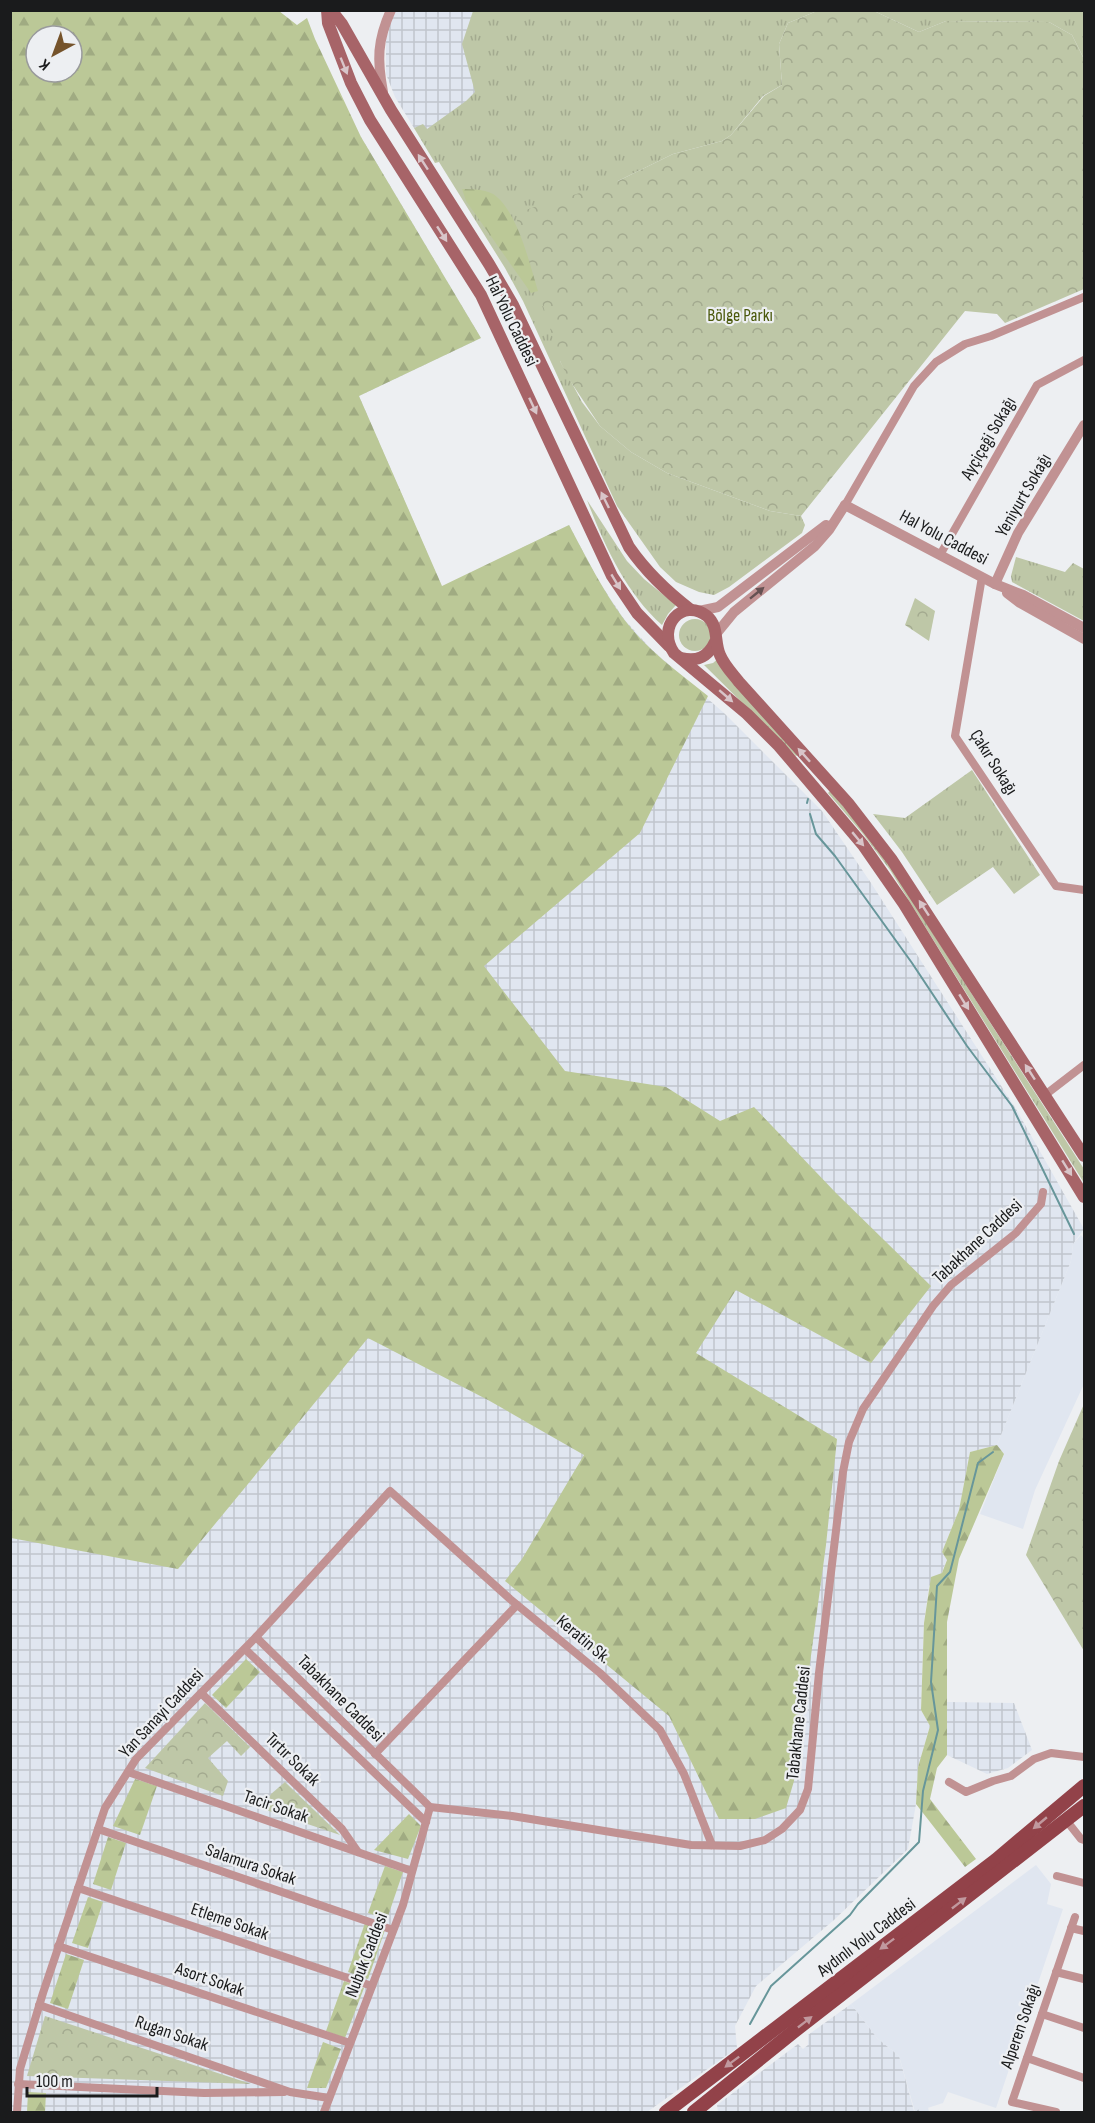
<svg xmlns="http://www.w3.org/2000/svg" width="1095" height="2123" font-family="'Sofia Sans Condensed',sans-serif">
<defs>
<pattern id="industrial-grid" width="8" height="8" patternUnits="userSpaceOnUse" patternTransform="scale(1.5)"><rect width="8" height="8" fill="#e0e6f0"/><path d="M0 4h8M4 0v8" fill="none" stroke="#c0c5cd"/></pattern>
<pattern id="grass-tufts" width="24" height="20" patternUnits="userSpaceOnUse" patternTransform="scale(1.5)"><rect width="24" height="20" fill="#bec7a7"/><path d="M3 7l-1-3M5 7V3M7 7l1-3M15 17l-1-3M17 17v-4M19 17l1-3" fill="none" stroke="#a3aa8f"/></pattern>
<pattern id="forest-firs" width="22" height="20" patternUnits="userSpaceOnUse" patternTransform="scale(1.5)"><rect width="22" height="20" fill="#bbc897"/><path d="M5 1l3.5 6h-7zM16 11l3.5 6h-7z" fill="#a0ab82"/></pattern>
<pattern id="park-crowns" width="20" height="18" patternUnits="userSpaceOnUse" patternTransform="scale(1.5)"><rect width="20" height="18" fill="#bec7a7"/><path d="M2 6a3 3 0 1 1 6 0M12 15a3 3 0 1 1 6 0" fill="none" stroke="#a3aa8f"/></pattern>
</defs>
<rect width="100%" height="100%" fill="#edeff2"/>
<!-- built -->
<g fill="#e0e6f0">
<path d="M1081,1235L1084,1239V1384L1035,1490L1023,1529L980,1514L1004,1454L997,1445L1071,1261L1073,1244Z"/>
<path d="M1036,1865L1051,1884L1047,1904L1063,1909L996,2108L948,2092L943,2103L915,2112L899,2056L877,2038L851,2004Z"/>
</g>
<!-- industrial -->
<g fill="url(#industrial-grid)" fill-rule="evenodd">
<path d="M11,11L361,137L481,338L359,396L442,587L569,525L598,580L624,619L651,649L724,713L822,811L871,883L1016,1109L1084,1229L1073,1244L1071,1261L997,1445L970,1452L959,1510L942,1552L947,1559L942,1573L929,1586L924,1623L921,1710L930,1726L918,1767L916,1804L908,1849L834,1920L756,1986L735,2026L737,2048L647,2112H11ZM36,36H72V72H36Z"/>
<path d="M396,11H476L477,93L438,137L414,128L395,97L386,74V40L392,17Z"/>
<path d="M947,1702L1014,1703L1032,1750L1008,1768L987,1774L947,1755Z"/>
<path d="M851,2004L877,2038L899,2056L914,2111L928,2107L929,2112H718L717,2105L798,2044L803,2049L808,2045V2035Z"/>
</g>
<!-- grass -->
<g fill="url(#grass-tufts)">
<path d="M473,11H817L788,23L779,44L782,85L763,96L731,135L722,141L673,154L618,181L560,361L582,402L600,426L631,452L667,473L770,511L801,516L805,525L802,533L729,587L714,595L699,592L676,582L660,567L617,506L523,301L505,268L439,162L435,163L414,128L423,124L427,129L466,101L475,92L462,44Z"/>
<path d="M874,11H1084V59L1072,35L1049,22L946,21L919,32Z"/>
<path d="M587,500L627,561L644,579L676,605L668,614L662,625C626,593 604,545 587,500Z"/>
<path d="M1016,557L1065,572L1073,563L1084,569V621L1012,582L1011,576Z"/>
<circle cx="695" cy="635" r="16"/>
<path d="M720,657L798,755L796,756L704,665L713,663Z"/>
<path d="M972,770L1040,875L1014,894L993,867L937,905L902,852L873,814L905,818Z"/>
<path d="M830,791L865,832L891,868L1084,1169V1183L890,870L863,834L828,793Z"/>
</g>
<!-- forest -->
<g fill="url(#forest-firs)" fill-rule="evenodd">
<path d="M10,11H279L297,25L307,18L315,39L361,137L481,338L359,396L442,586L569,525C586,557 602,589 623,618C646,649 678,672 708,696L640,833L484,966L565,1071L666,1087L720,1121L754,1107L836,1193L931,1286L871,1363L736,1290L696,1353L837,1439L826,1545L794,1781L786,1808L755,1819H719L669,1716L505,1581L522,1559L584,1455L488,1400L368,1338L178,1569L11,1538ZM36,36H72V72H36Z"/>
<path d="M462,189C472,189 489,189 497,197C518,215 530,264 538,291L531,293L466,201Z"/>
<path d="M997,1445L1004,1454L959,1559L947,1622V1755L937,1768L930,1799L976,1859L965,1867L916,1804L918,1767L930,1726L921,1710L924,1623L931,1577L942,1573L947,1560L942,1552L959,1510L970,1452Z"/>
<path d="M246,1659L260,1672L226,1708L212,1695Z"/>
<path d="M135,1779L157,1786L140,1835L113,1826Z"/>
<path d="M409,1814L421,1826L408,1859L374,1850Z"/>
<path d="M108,1837L126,1843L111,1890L93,1884Z"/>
<path d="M385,1866L403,1872L387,1919L368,1913Z"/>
<path d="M88,1897L103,1902L88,1948L72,1943Z"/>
<path d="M365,1923L385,1930L368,1979L348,1972Z"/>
<path d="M66,1954L84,1960L68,2009L50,2003Z"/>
<path d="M344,1981L364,1988L345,2038L326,2031Z"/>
<path d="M323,2042L341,2049L326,2088H307Z"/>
<path d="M28,2092L46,2093L45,2112H27Z"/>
</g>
<!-- park -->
<g fill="url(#park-crowns)">
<path d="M817,11H874L919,32L946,21L1049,22L1072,35L1084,59V289L1005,323L997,314L965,311L801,516L770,511L667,473L631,452L600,426L567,376L560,361L517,221L519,212L618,181L673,154L722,141L731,135L764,96L782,85L779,44L788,23Z"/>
<path d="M915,598L935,611L929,641L905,625Z"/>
<path d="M1084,1404V1651L1026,1555L1059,1461Z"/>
<path d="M205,1703L250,1747L241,1756L227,1741L208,1758L228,1781L223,1796L145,1768Z"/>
<path d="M285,1782L340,1835L263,1809L271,1794Z"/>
<path d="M45,2016L251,2084L27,2076Z"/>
</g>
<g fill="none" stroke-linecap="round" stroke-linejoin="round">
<!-- stream -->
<g stroke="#67969a" stroke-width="2">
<path d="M807,803L808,799"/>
<path d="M810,814L816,834L835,856L912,963L967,1046L1012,1106L1074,1234"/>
<path d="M750,2024L771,1986L850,1915L858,1904L919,1842L923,1791L938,1730L931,1682L937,1586L950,1572L978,1463L993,1452"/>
</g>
<!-- minor -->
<g stroke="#c19293" stroke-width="8">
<path d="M845,505L914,386L936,362L965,344L991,336L1084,297"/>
<path d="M940,555L1037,385L1084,360"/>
<path d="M982,577L955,736L1056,886L1084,890"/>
<path d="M1045,1095L1084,1065"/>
<path d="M256,1637L430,1807L512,1816L691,1845L740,1846L765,1840L782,1829L800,1810L808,1789L819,1673L843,1472L849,1442L863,1409L933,1306L951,1285L1016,1233L1041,1204L1043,1192"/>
<path d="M245,1649L426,1822"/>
<path d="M201,1693L342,1829L358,1852"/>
<path d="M375,1754L517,1605"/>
<path d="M128,1772L412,1871"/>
<path d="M949,1782L966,1792L993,1781L1011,1776L1034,1759L1051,1753L1084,1757"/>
<path d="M1066,1820L1081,1839L1084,1840"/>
<path d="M98,1829L393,1930"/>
<path d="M1057,1876L1084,1883"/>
<path d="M78,1888L372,1986"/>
<path d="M1071,1928L1084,1931"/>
<path d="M58,1946L350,2043"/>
<path d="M1056,1972L1084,1979"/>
<path d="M39,2005L290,2092L329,2098"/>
<path d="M1042,2014L1084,2028"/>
<path d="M1027,2058L1084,2078"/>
<path d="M18,2084L204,2093L284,2092"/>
<path d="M17,2112L20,2069L43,1993L105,1808L136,1759L256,1637L390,1491L510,1599L600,1673L660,1730L684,1774L712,1845"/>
<path d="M324,2112L403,1905L430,1807"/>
<path d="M1056,2112L1012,2102L1075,1917"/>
</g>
<!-- tertiary -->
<g stroke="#c19293" stroke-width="10">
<path d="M383,92C377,60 377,41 391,10"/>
<path d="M845,505L995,584L1023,595L1084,628"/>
<path d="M995,584L1018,533L1084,425"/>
<path d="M1007,593L1020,603L1084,639"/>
<path d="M699,611L718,607L826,525"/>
<path d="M716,634L734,612L815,546L829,530L845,505"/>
</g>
<!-- secondary -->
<g stroke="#a76468" stroke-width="12">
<path d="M327,10L328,23L351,83L370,120L481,295L612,576L637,613L669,646"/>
<path d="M331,10L342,24L391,110L489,264L513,305L629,547C647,573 666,591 691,610"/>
<path d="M681,658C697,662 708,657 715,642"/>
<path d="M1084,1156L892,860L848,803L739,682C732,673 724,665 720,655C714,642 719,626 707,616C682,597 656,627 674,653L747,714L779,746L863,845L904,904L1084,1197"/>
</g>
<!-- primary -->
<g stroke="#924249" stroke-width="14">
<path d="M666,2112L996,1860L1084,1786"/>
<path d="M694,2112L793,2032L1084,1806"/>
</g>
</g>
<!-- one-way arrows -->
<defs><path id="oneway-solid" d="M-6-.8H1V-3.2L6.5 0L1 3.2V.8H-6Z" transform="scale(1.5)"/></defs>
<g fill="#d8c5c9">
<use href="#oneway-solid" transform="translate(344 66) rotate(68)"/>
<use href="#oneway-solid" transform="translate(423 162) rotate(-123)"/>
<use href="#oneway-solid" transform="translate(442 234) rotate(57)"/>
<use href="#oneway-solid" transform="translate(533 406) rotate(65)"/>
<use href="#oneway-solid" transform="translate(605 500) rotate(-116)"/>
<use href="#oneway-solid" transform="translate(616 582) rotate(59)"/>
<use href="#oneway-solid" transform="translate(726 696) rotate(41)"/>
<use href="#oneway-solid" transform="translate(804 755) rotate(-132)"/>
<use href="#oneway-solid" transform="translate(858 839) rotate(50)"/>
<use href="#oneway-solid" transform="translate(924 908) rotate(-123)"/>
<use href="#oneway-solid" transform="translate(964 1002) rotate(58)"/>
<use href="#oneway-solid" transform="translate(1030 1072) rotate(-123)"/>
<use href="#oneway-solid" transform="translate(1067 1168) rotate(58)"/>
</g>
<use fill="#655152" href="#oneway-solid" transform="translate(757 593) rotate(-39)"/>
<g fill="#c0989e">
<use href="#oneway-solid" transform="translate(1040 1823) rotate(140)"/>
<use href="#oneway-solid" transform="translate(959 1903) rotate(-38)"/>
<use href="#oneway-solid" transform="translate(887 1944) rotate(143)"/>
<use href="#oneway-solid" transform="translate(805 2022) rotate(-38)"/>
<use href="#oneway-solid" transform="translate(732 2062) rotate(143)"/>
</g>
<g text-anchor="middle" stroke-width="4.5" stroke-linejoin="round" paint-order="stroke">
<!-- park labels -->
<g font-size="18" fill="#4a580b" stroke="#edeff2">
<text x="740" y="321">Bölge Parkı</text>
</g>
<!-- street labels -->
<g font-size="18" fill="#1a1b1c" stroke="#edeff2">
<text transform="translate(512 321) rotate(64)" y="6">Hal Yolu Caddesi</text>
<text transform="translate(988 438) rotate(-60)" y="6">Ayçiçeği Sokağı</text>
<text transform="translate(1023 495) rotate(-60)" y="6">Yeniyurt Sokağı</text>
<text transform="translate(944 537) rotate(28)" y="6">Hal Yolu Caddesi</text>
<text transform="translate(994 762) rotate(58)" y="6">Çakır Sokağı</text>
<text transform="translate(977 1241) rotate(-43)" y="6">Tabakhane Caddesi</text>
<text transform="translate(584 1639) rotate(40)" y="6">Keratin Sk.</text>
<text transform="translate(341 1698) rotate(45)" y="6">Tabakhane Caddesi</text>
<text transform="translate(161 1713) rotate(-47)" y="6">Yan Sanayi Caddesi</text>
<text transform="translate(798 1723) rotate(-84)" y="6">Tabakhane Caddesi</text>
<text transform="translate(293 1759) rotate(44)" y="6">Tırtır Sokak</text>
<text transform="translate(276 1806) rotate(19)" y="6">Tacir Sokak</text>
<text transform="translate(251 1864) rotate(19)" y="6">Salamura Sokak</text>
<text transform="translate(230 1921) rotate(19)" y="6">Etleme Sokak</text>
<text transform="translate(866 1937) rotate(-37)" y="6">Aydınlı Yolu Caddesi</text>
<text transform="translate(366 1955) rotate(-69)" y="6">Nubuk Caddesi</text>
<text transform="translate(210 1979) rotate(19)" y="6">Asort Sokak</text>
<text transform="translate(1020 2026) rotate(-71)" y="6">Alperen Sokağı</text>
<text transform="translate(172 2033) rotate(19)" y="6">Rugan Sokak</text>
</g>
</g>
<!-- border -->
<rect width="1095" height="2123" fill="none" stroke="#1a1b1c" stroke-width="24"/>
<!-- north arrow -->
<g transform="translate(54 54) rotate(221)"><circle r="28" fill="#edeff2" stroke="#999a9c" stroke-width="1.5"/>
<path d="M0-4.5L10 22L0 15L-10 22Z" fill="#75532b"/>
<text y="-9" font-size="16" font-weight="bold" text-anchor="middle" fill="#1a1b1c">K</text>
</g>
<!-- scale -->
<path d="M27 2087v9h130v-9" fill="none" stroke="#1a1b1c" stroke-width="3"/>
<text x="36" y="2087" font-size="18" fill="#1a1b1c" stroke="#edeff2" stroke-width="4.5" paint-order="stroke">100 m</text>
</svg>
